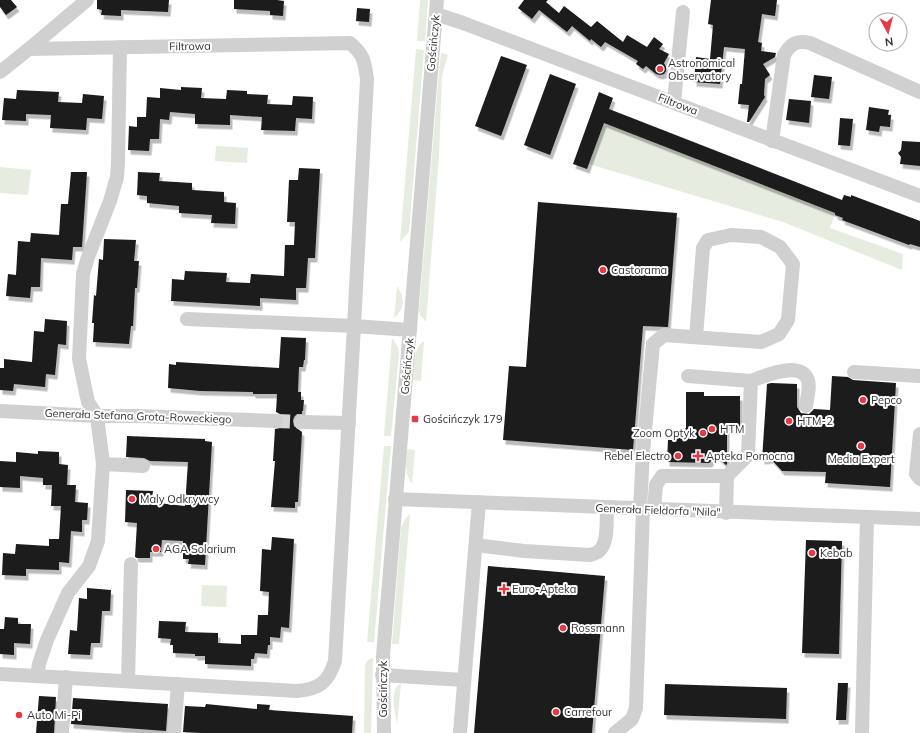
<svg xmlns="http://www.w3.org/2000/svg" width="920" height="733" font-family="Mulish,sans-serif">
<defs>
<filter id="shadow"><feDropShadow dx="2.5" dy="4.5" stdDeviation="0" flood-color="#0004"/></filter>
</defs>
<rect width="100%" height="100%" fill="#fff"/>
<!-- green -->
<g fill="#e6ecdf">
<path d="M420,0H428L425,41H417Z"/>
<path d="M416,49L424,50L409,232L400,242Z"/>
<path d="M441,53L448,55L442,76L439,156L426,322L420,315L419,311L439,71Z"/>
<path d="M604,123L835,213L830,228L903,254L902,270L783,222L589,164Z"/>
<path d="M216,146L248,148L247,163L215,161Z"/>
<path d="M0,167L31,170L28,195L0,193Z"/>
<path d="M397,287H398C405,299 405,309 394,318Z"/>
<path d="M392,338L398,347L399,354L391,436H384Z"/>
<path d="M424,341L421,381L413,380C414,367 412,349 424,341Z"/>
<path d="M384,446H391L374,642H367Z"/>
<path d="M407,449L415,450L412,484C404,473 406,463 407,449Z"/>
<path d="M410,514L399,644H392L401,528L405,519Z"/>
<path d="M202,585L227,586L226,607L201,606Z"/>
<path d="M372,658L373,659L371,733H364L365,666L367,661Z"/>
<path d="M401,683L397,725C396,713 388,691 401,683Z"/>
</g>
<!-- building -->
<g fill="#1a1a1a" filter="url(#shadow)">
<path d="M0,0H11L17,7L6,15L0,7Z"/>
<path d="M97,0H169L168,12L121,10V16L101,15L102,10L97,9Z"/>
<path d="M234,0H277L284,1L283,16L270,15V11L234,9Z"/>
<path d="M524,0H548L546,2L559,13L564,6L591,27L597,21L623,42L627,35L647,47L654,37L663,44L659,49L669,54L664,63L666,67V71L664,74L660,75L656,74L646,66L643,69L636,64L638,61L605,42L601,47L591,39L590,41L572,26L567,32L539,10L532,19L518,8Z"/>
<path d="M711,0H777L775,16L762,14L758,42L762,43L761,51L776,53L775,57L763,64L770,75L765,79L764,95L765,97L749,122H747L749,105L738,104L740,84H742L745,49L724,47L720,84L694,82L696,57L710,59L713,25L708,24Z"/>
<path d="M357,8L370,9L369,22L356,21Z"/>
<path d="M501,56L527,65L501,136L475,126Z"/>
<path d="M550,74L576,84L550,155L524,145Z"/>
<path d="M814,75L832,77L829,99L811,97Z"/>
<path d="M181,87L202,88L201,98L226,99L227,90L247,91V94L268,95L267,104L292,105L293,96L313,97L312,119L296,118L295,131L261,130L262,117L230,115V125L195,124V114L170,112L169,120L160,119L159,139H150L149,151L128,150L129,126L137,127V117H146L147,97L160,98V88L181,90Z"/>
<path d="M17,90L59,92L58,102L82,103L83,94L104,96L102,119L87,118L86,130L50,128L51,115L26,114V121L2,120L4,98L16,99Z"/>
<path d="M599,92L613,98L609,109L842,200L844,195L851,197V195L920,221V247L910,244L909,245L842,220L843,218L835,215V213L604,123L587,169L573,164Z"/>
<path d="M789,99L811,101L809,123L786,120Z"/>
<path d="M869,107L889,110L888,115H891L890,127L880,126L879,132L866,130Z"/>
<path d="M840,118L853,119L850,146L838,145Z"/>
<path d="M902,141L920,142V166L900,164L901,157L898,153L901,150Z"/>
<path d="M299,168L320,169L315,258H308L306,288H296V300L260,298V306L171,301L172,279L184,280L185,271L227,273L226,282L250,283L251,274L284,276L285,245H294L295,222H287L289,180H298Z"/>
<path d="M71,172H87L82,247H73L72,260L41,258L40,287H31L30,298L6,296L8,274L16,275L18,241L30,242L31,233L59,235L61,204H68Z"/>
<path d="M138,172L160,173L159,181L192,183V190L224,192V202L236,203L235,224L211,223L212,215L179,213V206L147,203V196L137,195Z"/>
<path d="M538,202L677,213L668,327L643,326L633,450L503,440L509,366L526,367Z"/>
<path d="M104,239L136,240L134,261H139L137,288H135L133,326H131L129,344L93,342L94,323H92L94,295L96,296L99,259L103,260Z"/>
<path d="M45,319L67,321L66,345L58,344L55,375L46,374L45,387L14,384L13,391L0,390V368H4V359L32,362L34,331L44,332Z"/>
<path d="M281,337L306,338L305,360H304L303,367H299L298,392H301V400H304L303,411H302V414H297L294,417L293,421L294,426L302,432L298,502H295V508L271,507L275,461H273L275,429L280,428L284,422L283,417L280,414L276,412L277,394H253V392L200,391L168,388L169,364L176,365V362L279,368Z"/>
<path d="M832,376L848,377L853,380L896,383L890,487L825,483L826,472L782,471L771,459L762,460L767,384L771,383L797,384V407L801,413L809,414L814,409L830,410Z"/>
<path d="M686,392H704V396H740V430H727V464L726,465L717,456L709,463L667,462L668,440H673L686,428Z"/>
<path d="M127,436L205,439V441L212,442L205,565L188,564L189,559H183V541L162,540L161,552H150V558H137L135,557L137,523L125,522L126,490L153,491L152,498L159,499L158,503L185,506L188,462L150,461L144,458L126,457Z"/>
<path d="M38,451L59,452V464L68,465L67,485H76L75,502L88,503L87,520H82V532L71,531L69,563L59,562V570L26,569V576L2,575L3,553L15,554L16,544L49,546V539H59L61,506H51L52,485H43V478L20,476V488L0,487V461L16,462V452L38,454Z"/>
<path d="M272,537L294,539L289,628L281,627L280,638L270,637V645H268L267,654L255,653L254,659H251V666L205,664V656H195V654L173,653V645H170L171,639L158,638L159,621L186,622L185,632L218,633V643L241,644V635H257L258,615H268L269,592L260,591L262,549L271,550Z"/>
<path d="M806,540L842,541L839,654L802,653Z"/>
<path d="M488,566L605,576L592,733H474Z"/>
<path d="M87,588L111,590L110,611H102L100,643H91L90,655L68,654L70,630L77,631L79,598L87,599Z"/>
<path d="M5,617L18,618V624H31L30,644L14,643V655L0,654V629H4Z"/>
<path d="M838,683H848L846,720H836Z"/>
<path d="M665,684L787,688L786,719L664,715Z"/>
<path d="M39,696L56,697L54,733H36Z"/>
<path d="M73,698L168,704L166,731L71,724Z"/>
<path d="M206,704L257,709V704L270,705L269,710L353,716L352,733H202L183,732L185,706L205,707Z"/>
</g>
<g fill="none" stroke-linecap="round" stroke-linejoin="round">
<!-- minor-tunnel -->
<path stroke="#d6d6d6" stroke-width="14" stroke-dasharray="14 7" stroke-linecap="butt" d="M276,421L301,422"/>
<!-- minor -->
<g stroke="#d0d0d0" stroke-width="14">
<path d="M436,14L463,23L920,196"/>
<path d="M30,49L350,43C365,56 364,61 367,79L354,326L187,319"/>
<path d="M0,72C30,49 58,24 87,0"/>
<path d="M674,102L683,12"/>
<path d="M772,141L784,55C791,43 797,40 810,43L920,92"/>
<path d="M854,372L919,376"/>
<path d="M688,376L751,381L748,455L727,476L726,513"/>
<path d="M751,381C764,376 798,361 807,378C811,385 807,398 806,406"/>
<path d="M0,411L97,416H138L276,421"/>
<path d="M301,422L349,423"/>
<path d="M920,434L916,474L920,479"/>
<path d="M103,464L143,466"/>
<path d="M395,499L920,519"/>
<path d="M640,509L643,452L653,344L664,335L761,342L779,334L788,320L793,264L780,247L761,237L731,235L708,240L703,248L696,337"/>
<path d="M654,509L656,485L662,476H727"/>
<path d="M476,545L524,551L590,555C593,554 597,553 599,551C609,542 606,520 607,508"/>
<path d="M0,674L297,691C319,689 328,683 335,661L354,326L410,330"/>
<path d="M382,675L464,680"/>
<path d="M37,676L39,664L47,640L68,593L89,566L98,541L103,464L97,416L88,402L79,359L81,317L83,274L88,257L110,201L117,177L118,163L120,47"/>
<path d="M128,681L131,564"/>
<path d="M62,733L66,677"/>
<path d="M174,733L178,684"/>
<path d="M384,733L383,656L437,0"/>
<path d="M460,733L479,502"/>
<path d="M615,733L632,719L636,708L643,509"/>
<path d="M862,733L867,517"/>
</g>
</g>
<!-- markers -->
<g fill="#e63946" stroke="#fff" stroke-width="1.5">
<circle cx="660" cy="69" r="4"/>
<circle cx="603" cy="270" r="4"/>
<circle cx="863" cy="400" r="4"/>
<rect x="411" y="415" width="8" height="8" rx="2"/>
<circle cx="789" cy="421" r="4"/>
<circle cx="712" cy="429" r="4"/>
<circle cx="703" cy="433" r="4"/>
<circle cx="861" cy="446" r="4"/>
<circle cx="678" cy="456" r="4"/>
<path d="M696 450h4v4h4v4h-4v4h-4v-4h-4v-4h4z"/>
<circle cx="132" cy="499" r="4"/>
<circle cx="156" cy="549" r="4"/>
<circle cx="812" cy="553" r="4"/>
<path d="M502 583h4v4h4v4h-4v4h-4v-4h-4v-4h4z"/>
<circle cx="563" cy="628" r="4"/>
<circle cx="556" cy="712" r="4"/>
<circle cx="19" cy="715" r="4"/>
</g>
<g text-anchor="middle" stroke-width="4" stroke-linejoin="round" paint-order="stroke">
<!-- street labels -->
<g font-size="11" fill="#333" stroke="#fff">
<text transform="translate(433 43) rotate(-85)" y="4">Gościńczyk</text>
<text transform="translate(190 46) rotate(-1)" y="4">Filtrowa</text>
<text transform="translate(678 104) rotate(21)" y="4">Filtrowa</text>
<text transform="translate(407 366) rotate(-85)" y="4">Gościńczyk</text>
<text transform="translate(138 416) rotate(2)" y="4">Generała Stefana Grota-Roweckiego</text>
<text transform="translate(658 510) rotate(2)" y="4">Generała Fieldorfa "Nila"</text>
<text transform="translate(383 689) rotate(-90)" y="4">Gościńczyk</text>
</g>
<!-- poi labels -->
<g font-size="11" fill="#333" stroke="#fff" text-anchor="start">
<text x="668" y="67">Astronomical<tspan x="668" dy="13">Observatory</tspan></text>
<text x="611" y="274">Castorama</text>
<text x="871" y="404">Pepco</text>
<text x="423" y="423">Gościńczyk 179</text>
<text x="797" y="425">HTM-2</text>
<text x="720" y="433">HTM</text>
<text x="695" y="437" text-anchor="end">Zoom Optyk</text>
<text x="670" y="460" text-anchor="end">Rebel Electro</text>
<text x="706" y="460">Apteka Pomocna</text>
<text x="861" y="463" text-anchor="middle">Media Expert</text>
<text x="140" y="503">Maly Odkrywcy</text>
<text x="164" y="553">AGA Solarium</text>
<text x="820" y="557">Kebab</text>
<text x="512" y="593">Euro-Apteka</text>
<text x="571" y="632">Rossmann</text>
<text x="564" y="716">Carrefour</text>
<text x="27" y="719">Auto Mi-Pi</text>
</g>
</g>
<!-- north arrow -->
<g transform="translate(888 32) rotate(173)"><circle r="19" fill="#ffffff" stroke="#adadad"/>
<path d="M0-3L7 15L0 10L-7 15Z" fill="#e63946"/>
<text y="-6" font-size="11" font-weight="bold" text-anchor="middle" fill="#333333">N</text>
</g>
</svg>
